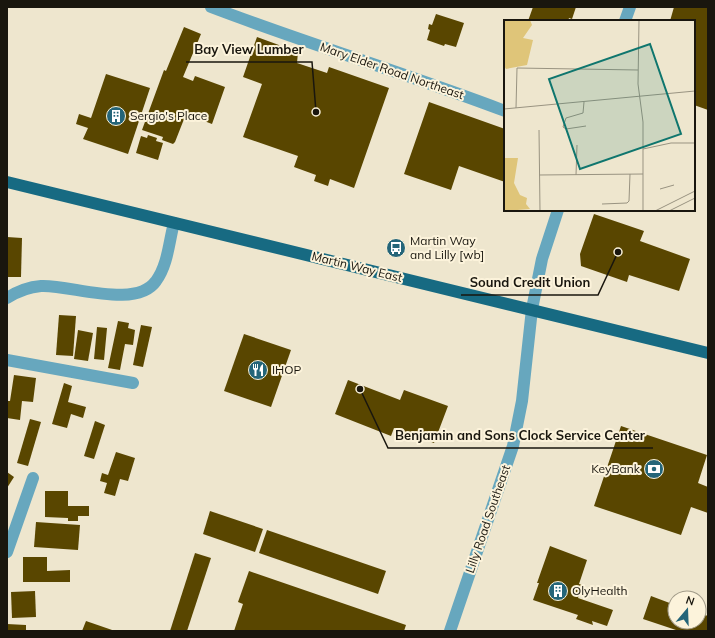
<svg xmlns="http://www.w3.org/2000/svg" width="715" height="638" font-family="Mulish,sans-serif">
<rect width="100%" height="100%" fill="#eee6ce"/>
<!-- building -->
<g fill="#594600">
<path d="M533,7H576L572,19L569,18L568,21H528Z"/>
<path d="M674,7H708V110L694,105V21H670Z"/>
<path d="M436,14L464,23L456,47L445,44L444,46L427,40L430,30L428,29L429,24L432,25Z"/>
<path d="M184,27L201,34L183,77L193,81L195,76L225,87L212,124L186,114L175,142L173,144L162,140L163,137L142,130L164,70L166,71Z"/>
<path d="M257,37L298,52L297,63L327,73L329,67L389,88L354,188L330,179L328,186L314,181L316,175L294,167L298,156L243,137L262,84L243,77Z"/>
<path d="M106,74L150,88L128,154L83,139L88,128L76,124L79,114L91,118Z"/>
<path d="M429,102L505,129V182L459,166L451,190L404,174Z"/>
<path d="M148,135L157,138L156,141L163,143L158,160L136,153L141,136L147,138Z"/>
<path d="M594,214L644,231L640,241L690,259L679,291L629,275L627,282L581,266L580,254Z"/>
<path d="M7,237L22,238L21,277H7Z"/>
<path d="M59,315L76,316L73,356L56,355Z"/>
<path d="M118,321L129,323L128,328L135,330L133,345L125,344L120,370L108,368Z"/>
<path d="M141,325L152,327L143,367L133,365Z"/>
<path d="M97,327L107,328L104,360L94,359Z"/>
<path d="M78,330L93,333L88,361L74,359Z"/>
<path d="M244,334L291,350L271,407L224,391Z"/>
<path d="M14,375L36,378L33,402L22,401L20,420L7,418V401H10Z"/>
<path d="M348,380L400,400L404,390L448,406L434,443L394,428L391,436L335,414Z"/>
<path d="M64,383L72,386L68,402L86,407L83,418L71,414L67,428L52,424Z"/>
<path d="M30,419L41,422L28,466L17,463Z"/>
<path d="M95,421L105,425L94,459L84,456Z"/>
<path d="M621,426L707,455L698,483L708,487V513L691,507L681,535L594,506Z"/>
<path d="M116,452L135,458L128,481L120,479L115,496L104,493L107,483L100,481L102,473L108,475Z"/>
<path d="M7,472L14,477L7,488Z"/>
<path d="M45,491H68V506H89V516H78V521H68V518L45,517Z"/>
<path d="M210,511L263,529L255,552L203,534Z"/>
<path d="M36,522L80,525L78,550L34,547Z"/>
<path d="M267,530L386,571L378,594L259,553Z"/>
<path d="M550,546L587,560L579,584L583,585L578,598L613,610L607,626L592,621L593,625L576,619L578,615L533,600L539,583H537Z"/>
<path d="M195,553L211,558L187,631H170Z"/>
<path d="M23,557H47V571L70,570V582H23Z"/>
<path d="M249,571L406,625L404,631H234L243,604L238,602Z"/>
<path d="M35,591L36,617L12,618L11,592Z"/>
<path d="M651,596L675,605V622H699V613L708,616V631H679L643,619Z"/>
<path d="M86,621L115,631H82Z"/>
<path d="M7,624L26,625V631H7Z"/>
</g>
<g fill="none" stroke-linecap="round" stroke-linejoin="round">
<!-- minor -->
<g stroke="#67a7be" stroke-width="12">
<path d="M211,7C308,44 408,74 505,111"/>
<path d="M625,21L630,7"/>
<path d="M7,298C18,291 28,287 41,286C69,284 136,310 156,281C168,265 169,241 174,223"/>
<path d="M7,360L133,383"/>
<path d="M7,552L33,478"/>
<path d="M450,631L513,446L522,401L532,309L542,259L558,210"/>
</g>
<!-- major -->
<path stroke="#176a82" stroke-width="12" d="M7,182L708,353"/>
</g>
<!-- icons -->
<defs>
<symbol id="building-disc" viewBox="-11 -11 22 22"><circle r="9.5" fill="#246579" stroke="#fcf3db"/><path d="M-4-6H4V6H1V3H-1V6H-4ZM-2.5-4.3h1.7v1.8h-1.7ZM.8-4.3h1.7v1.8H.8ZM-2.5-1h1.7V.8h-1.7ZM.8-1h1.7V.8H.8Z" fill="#fff"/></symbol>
<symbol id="bus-disc" viewBox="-11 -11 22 22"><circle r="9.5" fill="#246579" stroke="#fcf3db"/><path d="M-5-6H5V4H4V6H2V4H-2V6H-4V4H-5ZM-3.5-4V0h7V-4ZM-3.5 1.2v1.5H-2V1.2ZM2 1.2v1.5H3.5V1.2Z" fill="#fff"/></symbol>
<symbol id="restaurant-disc" viewBox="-11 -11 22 22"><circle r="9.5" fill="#246579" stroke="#fcf3db"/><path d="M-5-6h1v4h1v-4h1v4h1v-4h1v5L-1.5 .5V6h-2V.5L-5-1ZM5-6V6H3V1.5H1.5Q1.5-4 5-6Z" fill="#fff"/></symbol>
<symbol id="bank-disc" viewBox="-11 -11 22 22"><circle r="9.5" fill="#246579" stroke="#fcf3db"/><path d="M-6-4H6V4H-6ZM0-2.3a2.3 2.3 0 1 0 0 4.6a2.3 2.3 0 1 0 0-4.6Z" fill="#fff"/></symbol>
</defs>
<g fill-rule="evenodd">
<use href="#building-disc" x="105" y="105" width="22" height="22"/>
<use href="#bus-disc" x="385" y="237" width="22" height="22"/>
<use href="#restaurant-disc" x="247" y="359" width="22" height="22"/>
<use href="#bank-disc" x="643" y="458" width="22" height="22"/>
<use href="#building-disc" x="547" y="580" width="22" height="22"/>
</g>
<g text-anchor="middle" stroke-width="4" stroke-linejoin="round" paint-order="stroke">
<!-- street labels -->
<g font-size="12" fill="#19160e" stroke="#fcf3db">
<text transform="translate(392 71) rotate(19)" y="4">Mary Elder Road Northeast</text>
<text transform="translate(357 267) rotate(14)" y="4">Martin Way East</text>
<text transform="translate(488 519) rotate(-71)" y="4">Lilly Road Southeast</text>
</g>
<!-- poi labels -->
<g font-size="12" fill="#19160e" stroke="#fcf3db" text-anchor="start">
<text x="130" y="120">Sergio's Place</text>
<text x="410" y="245">Martin Way<tspan x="410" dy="14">and Lilly [wb]</tspan></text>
<text x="272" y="374">IHOP</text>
<text x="640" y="473" text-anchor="end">KeyBank</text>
<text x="572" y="595">OlyHealth</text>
</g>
</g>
<!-- overview -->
<g transform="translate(504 20)">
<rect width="191" height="191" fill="#eee6ce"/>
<path d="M0,0H26L28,5L19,18L29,20L23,45L2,49L0,46ZM0,138H14L10,163L16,175L23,178L22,184L26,189L0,191Z" fill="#dfc579"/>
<path fill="none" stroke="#999381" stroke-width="1" d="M135,0L134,64L139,102V191M80,82L79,93L62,98L59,107L62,109L82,106M12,88L13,48L134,50M0,89L191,71M35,110L36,191M139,129L167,123H191M35,155L139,154M72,155L73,125M156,169L170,165M98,184L123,183L125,181L126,154M151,191L191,171M165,191L191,178"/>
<path fill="#0f766e" fill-opacity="0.15" stroke="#0f766e" stroke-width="2" d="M146,24L177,114L76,149L45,59Z"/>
<rect width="191" height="191" fill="none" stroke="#19160e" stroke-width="2"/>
</g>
<!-- callouts -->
<path fill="none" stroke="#19160e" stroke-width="1.5" d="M316 112L312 62H186M618 252L598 295H461M360 389L388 448H653"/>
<g fill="#19160e" stroke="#fcf3db" stroke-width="1.5">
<circle cx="316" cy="112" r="4"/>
<circle cx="618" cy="252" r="4"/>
<circle cx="360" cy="389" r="4"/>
</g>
<g font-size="13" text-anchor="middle" font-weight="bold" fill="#19160e" stroke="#fcf3db" stroke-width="4" stroke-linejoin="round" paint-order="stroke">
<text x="249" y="54">Bay View Lumber</text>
<text x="530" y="287">Sound Credit Union</text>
<text x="520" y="440">Benjamin and Sons Clock Service Center</text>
</g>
<!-- border -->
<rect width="715" height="638" fill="none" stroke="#19160e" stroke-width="16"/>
<!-- north arrow -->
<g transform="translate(687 610) rotate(19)"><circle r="19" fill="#fcf3db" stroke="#a19b89"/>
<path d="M0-3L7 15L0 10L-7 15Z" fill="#246579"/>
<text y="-6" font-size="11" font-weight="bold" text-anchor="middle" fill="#19160e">N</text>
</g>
</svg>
